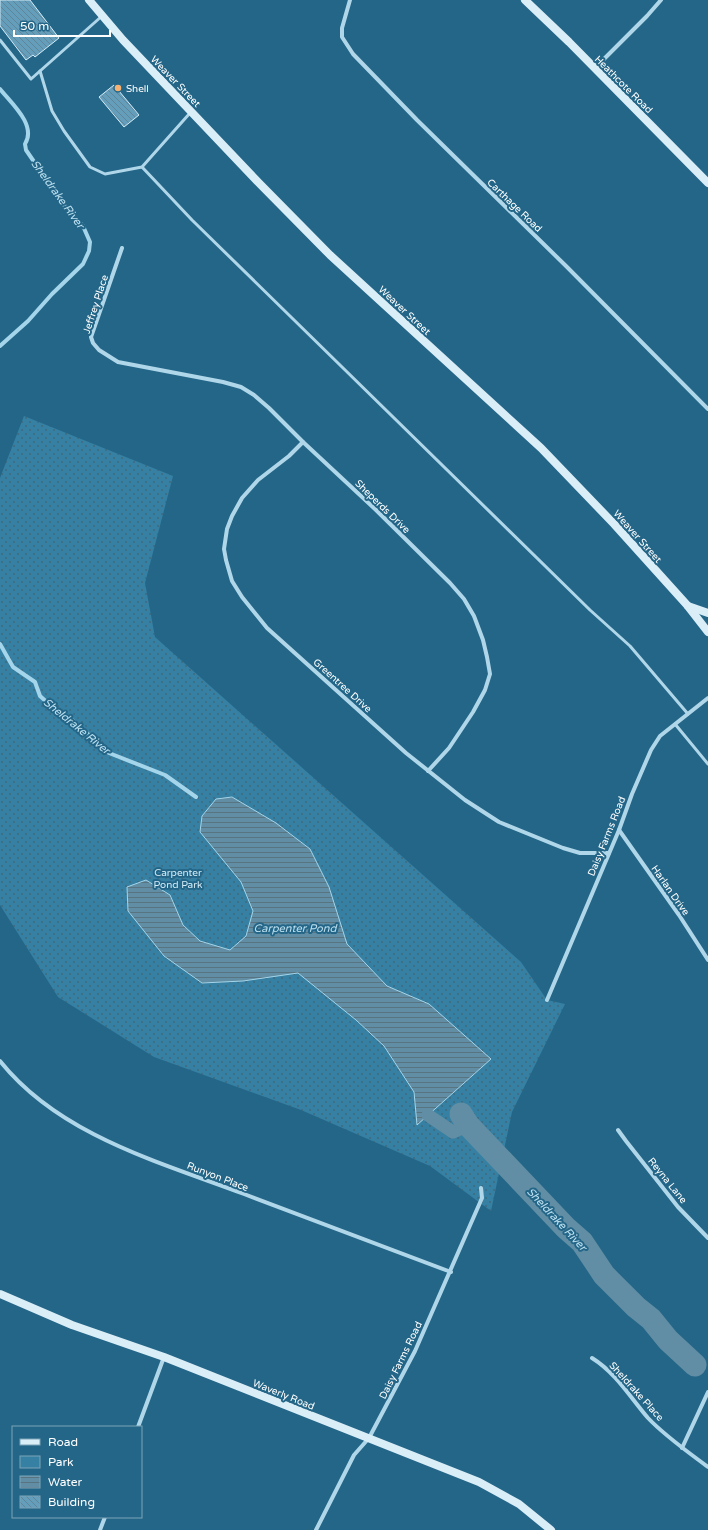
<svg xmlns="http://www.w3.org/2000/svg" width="708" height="1530" font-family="'Varela Round',sans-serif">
<defs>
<pattern id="green-dots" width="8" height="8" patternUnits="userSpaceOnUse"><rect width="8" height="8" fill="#3680a3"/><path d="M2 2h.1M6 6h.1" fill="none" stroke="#40697c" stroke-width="1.8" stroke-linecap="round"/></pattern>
<pattern id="water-rules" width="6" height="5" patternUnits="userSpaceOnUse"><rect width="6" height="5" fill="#618ea4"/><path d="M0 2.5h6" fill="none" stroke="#597481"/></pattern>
<pattern id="building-back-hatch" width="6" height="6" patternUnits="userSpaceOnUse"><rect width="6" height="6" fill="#659eba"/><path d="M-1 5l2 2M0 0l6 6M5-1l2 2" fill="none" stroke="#5e8599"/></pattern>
</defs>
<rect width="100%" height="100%" fill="#246688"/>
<!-- green -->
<path fill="url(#green-dots)" d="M24,416L173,476L145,583L155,637L521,962L547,1000L565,1004L512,1112L491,1211L430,1166L301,1110L154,1057L58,997L0,905V478Z"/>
<!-- water -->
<path fill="url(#water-rules)" stroke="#a4d5ea" d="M232,797L276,823L310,849L329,887L347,944L387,986L429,1004L491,1059L417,1125L414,1092L384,1046L356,1020L298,973L243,981L202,983L164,956L128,911L127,887L146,880L170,895L183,925L200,941L230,950L246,936L253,911L241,882L200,832L202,816L216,799Z"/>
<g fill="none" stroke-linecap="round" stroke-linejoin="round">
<!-- stream -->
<g stroke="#a4d5ea" stroke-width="4">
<path d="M0,89C11,103 37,125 25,144L26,150L63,204L83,226L90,242L89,251L83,264L52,294L28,321L0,346"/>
<path d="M0,644L13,667L35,682L40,696L51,706L71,719L109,753L165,775L196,797"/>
</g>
<!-- canal -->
<path stroke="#618ea4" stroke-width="13" d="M428,1115L453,1132L468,1125"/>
<!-- river -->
<path stroke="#618ea4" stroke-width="23" d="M461,1114L468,1125L566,1228L582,1242L604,1275L636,1307L651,1319L668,1340L695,1365"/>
</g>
<!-- building -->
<g fill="url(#building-back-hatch)" stroke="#d4ecf7">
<path d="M0,0H30L59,38L35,57L33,55L26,60L0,26Z"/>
<path d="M114,85L139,115L124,127L99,97Z"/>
</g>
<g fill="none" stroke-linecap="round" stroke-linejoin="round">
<!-- lane -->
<g stroke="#b0d7e9" stroke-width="3">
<path d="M0,40L31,79L102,16"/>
<path d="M40,71L52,111L64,131L90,167L105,174L142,167L190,113"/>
<path d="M142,167L192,220L590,610L630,646L688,714"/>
<path d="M675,724L708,764"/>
</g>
<!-- street -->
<g stroke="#b0d7e9" stroke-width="4">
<path d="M350,0L342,28V37L353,54L417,120L566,266L708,409"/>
<path d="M595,68L647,16L661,0"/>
<path d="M122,248L91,337L93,343L99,350L118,362L223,382L241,387L254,395L269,408L303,442L376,510L450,583L464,599L474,616L483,640L487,657L490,674L485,690L473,712L449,748L428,771"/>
<path d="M303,442L289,456L258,480L242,498L232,516L227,529L224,549L226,560L232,581L242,597L267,628L406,753L465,800L499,822L563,848L580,853H609"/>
<path d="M619,830L679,915L708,960"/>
<path d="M547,1000L619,830L632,794L651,750L660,736L708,698"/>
<path d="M0,1061C59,1135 159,1162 244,1194C313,1220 382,1246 451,1272"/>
<path d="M618,1130L626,1141L678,1207L708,1238"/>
<path d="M592,1358C616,1373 630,1397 648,1418C665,1436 688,1452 708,1467"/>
<path d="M138,1427L164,1357"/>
<path d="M682,1448L708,1392"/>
<path d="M100,1530L105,1517"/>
<path d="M316,1530L354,1455L369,1438L415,1351L482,1198L481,1188"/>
</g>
<!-- secondary -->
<g stroke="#daeef8" stroke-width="8">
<path d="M89,0L123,40L259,183L330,255L541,448L614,524L687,605L708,632"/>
<path d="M525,0L569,42L708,183"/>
<path d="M688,606L708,613"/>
<path d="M0,1294L72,1325L164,1357L479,1482L519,1504L551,1530"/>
</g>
</g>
<!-- markers -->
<circle fill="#f3b174" stroke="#246688" stroke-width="1.5" cx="118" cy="88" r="4"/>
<g text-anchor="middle" stroke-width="4" stroke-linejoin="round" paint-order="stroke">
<!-- street labels -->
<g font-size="10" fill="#fff" stroke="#246688">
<text transform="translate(176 81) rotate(46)" y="4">Weaver Street</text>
<text transform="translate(624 84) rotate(45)" y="4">Heathcote Road</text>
<text transform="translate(515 205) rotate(44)" y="4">Carthage Road</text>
<text transform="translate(95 304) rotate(-72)" y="4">Jeffrey Place</text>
<text transform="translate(405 310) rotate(43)" y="4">Weaver Street</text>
<text transform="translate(383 506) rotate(44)" y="4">Sheperds Drive</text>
<text transform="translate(638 536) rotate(48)" y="4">Weaver Street</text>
<text transform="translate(343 685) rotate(42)" y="4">Greentree Drive</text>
<text transform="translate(606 836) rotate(-68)" y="4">Daisy Farms Road</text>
<text transform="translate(671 890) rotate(55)" y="4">Harlan Drive</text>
<text transform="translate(218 1176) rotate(21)" y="4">Runyon Place</text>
<text transform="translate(668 1180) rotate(51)" y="4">Reyna Lane</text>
<text transform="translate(400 1360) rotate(-64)" y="4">Daisy Farms Road</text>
<text transform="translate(637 1391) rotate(48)" y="4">Sheldrake Place</text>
<text transform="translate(284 1394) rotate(22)" y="4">Waverly Road</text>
</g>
<!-- poi labels -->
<g font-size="10" fill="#fff" stroke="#246688" text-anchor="start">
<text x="126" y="92">Shell</text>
</g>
<!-- park labels -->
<g font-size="10" fill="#d4ecf7" stroke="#246688">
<text x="178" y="876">Carpenter<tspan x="178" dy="12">Pond Park</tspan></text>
</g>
<!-- water labels -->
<g font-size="11" font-style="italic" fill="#bce0f0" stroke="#246688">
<text transform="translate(58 194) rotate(54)" y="4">Sheldrake River</text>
<text transform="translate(77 726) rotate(39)" y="4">Sheldrake River</text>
<text x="295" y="932">Carpenter Pond</text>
<text transform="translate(557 1219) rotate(47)" y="4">Sheldrake River</text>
</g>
</g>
<!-- legend -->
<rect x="12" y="1426" width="130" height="92" fill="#246688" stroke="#7ca3b8"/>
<rect x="20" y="1439" width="20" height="6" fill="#daeef8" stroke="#7ca3b8"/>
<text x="48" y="1446" font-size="12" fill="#ffffff">Road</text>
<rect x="20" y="1456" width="20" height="12" fill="#3680a3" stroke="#7ca3b8"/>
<text x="48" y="1466" font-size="12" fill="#ffffff">Park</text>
<rect x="20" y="1476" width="20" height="12" fill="url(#water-rules)" stroke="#7ca3b8"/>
<text x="48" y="1486" font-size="12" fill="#ffffff">Water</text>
<rect x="20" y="1496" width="20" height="12" fill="url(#building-back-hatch)" stroke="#7ca3b8"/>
<text x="48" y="1506" font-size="12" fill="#ffffff">Building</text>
<!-- scale -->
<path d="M14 30v6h96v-6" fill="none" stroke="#ffffff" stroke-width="2"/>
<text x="20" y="30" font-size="12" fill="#ffffff" stroke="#246688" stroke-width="3" paint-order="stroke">50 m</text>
</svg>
